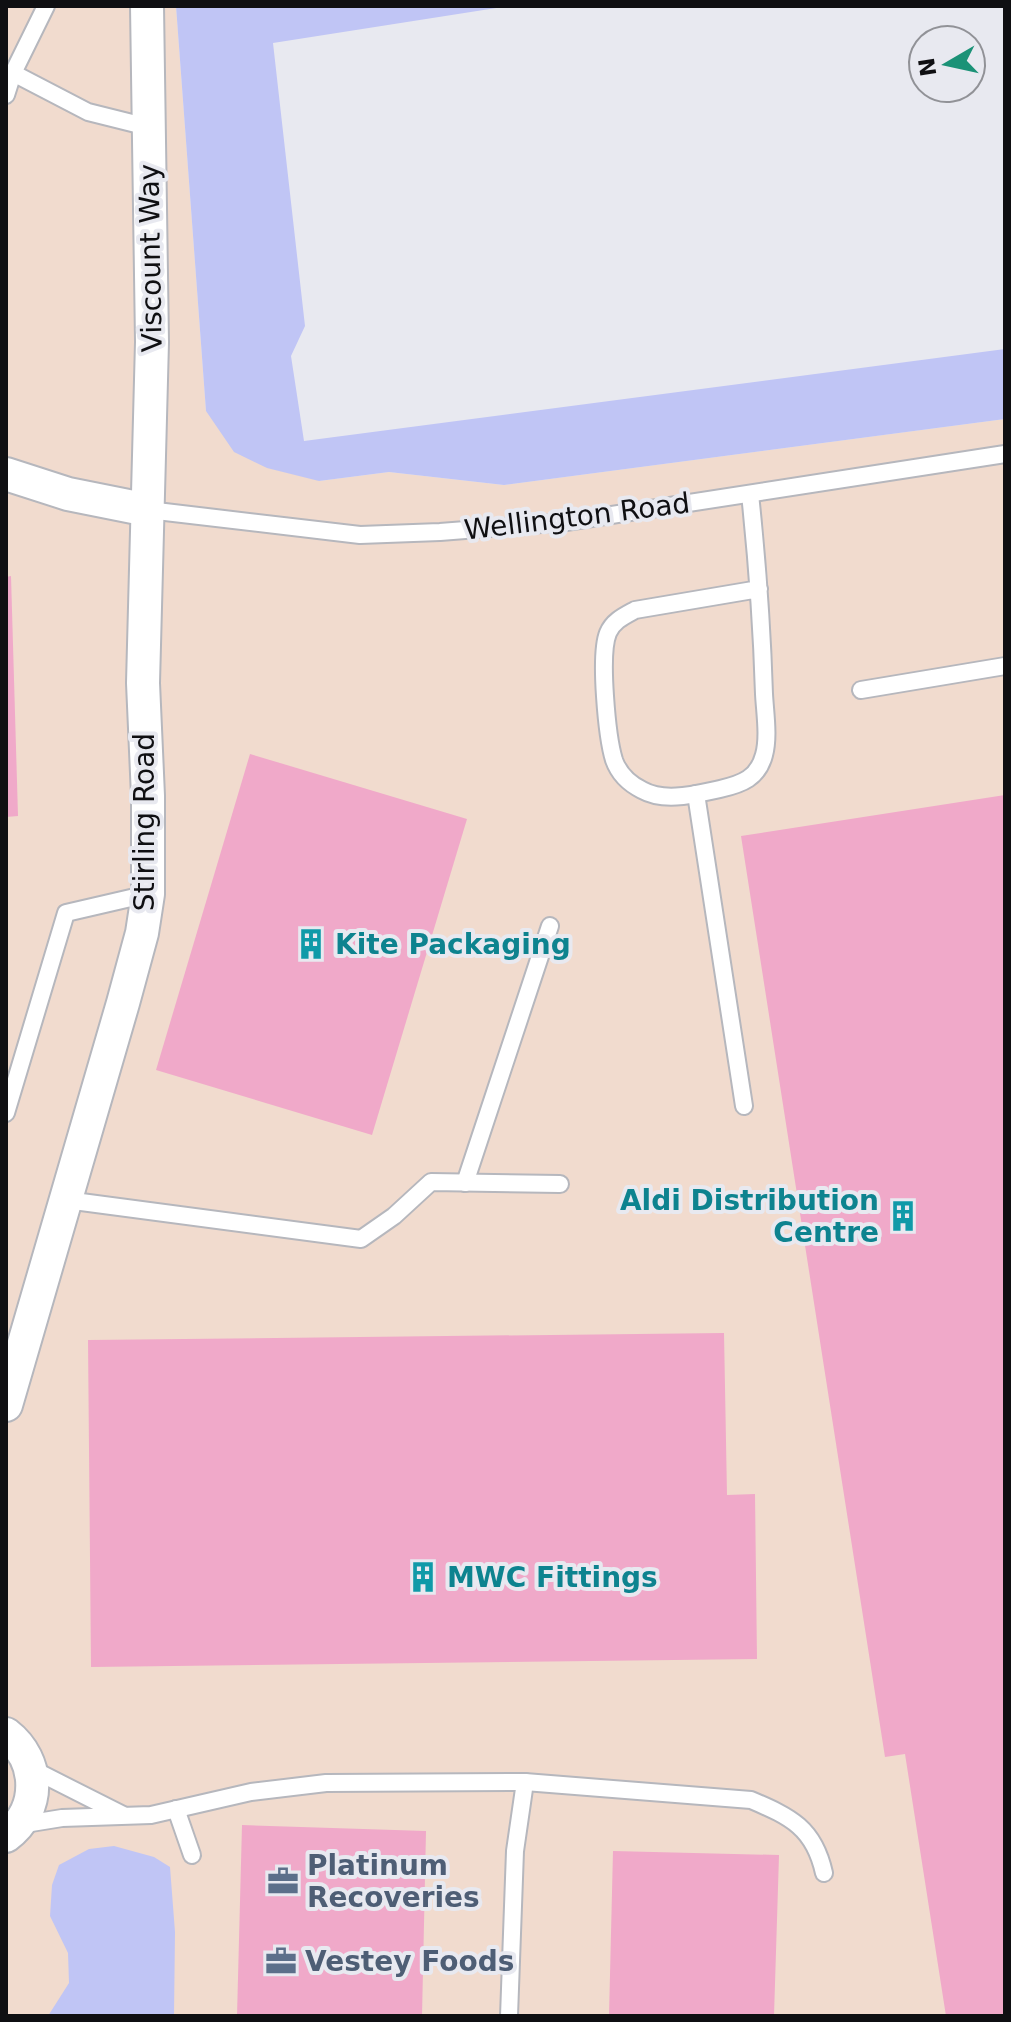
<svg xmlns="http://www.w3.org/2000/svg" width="1011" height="2022" font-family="'DejaVu Sans',sans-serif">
<rect width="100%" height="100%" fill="#e8e9f0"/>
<!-- industrial -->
<path fill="#f1dbce" d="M6,6H176L206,411L319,481L389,472L504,485L1005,419V2016H6Z"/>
<!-- green -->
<g fill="#c0c5f5">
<path d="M176,6H509L273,43L305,326L291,356L304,441L1005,349V419L504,485L389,472L319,481L267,468L234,452L206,411Z"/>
<path d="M114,1846L154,1857L170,1867L175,1932L174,2016H48L69,1983L68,1953L50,1916L52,1885L59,1865L89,1849Z"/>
</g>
<!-- building -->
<g fill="#f0a9c9">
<path d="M11,576L18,816L6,817V577Z"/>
<path d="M250,754L467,819L372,1135L156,1070Z"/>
<path d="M1005,795V2016H946L905,1754L885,1757L741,836Z"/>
<path d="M724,1333L727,1495L755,1494L757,1659L91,1667L88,1340Z"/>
<path d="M242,1825L426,1831L422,2016H237Z"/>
<path d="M613,1851L779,1855L774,2016H609Z"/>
</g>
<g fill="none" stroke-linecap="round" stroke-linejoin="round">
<defs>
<g id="service">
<path d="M13,73L88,112L148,127"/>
<path d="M6,95L13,73L46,6"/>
<path d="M750,494C757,560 762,627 764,694C765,713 769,737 764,755C758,778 742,784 720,789C696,794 665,803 642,790C630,784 619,774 614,760C607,737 599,655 608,633C613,621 624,616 635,610L759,589"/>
<path d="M148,510L360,535L440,532L566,522L1005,454"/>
<path d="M861,690L1005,666"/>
<path d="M696,794L744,1106"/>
<path d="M6,1113L66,913L148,894"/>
<path d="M465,1183L550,926"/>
<path d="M66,1200L361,1239L394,1216L431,1182L560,1184"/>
<path d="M30,1768L123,1815"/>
<path d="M176,1809L192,1855"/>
<path d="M19,1825L62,1818L151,1815L251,1792L326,1783L525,1782L751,1800C791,1817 814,1828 824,1873"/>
<path d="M509,2016L515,1851L525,1782"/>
</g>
<g id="minor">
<path d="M6,474L68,494L148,510"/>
<path d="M6,1405L123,1003L142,933L148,894V796L143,683L152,342L147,6"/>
<path d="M6,1734C41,1761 41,1810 6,1836"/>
</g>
</defs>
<!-- service casing -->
<use href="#service" stroke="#b6b7bd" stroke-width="20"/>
<!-- minor casing -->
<use href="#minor" stroke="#b6b7bd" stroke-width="36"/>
<!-- service -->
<use href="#service" stroke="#fff" stroke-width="16"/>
<!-- minor -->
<use href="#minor" stroke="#fff" stroke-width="32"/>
</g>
<!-- icons -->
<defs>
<symbol id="building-bare" viewBox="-9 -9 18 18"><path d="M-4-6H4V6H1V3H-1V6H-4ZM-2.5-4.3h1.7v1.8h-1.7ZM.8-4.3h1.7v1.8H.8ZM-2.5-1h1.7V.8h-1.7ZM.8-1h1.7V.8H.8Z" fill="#0f9aa8" stroke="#e8e9f0" stroke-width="2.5" paint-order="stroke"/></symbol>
<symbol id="office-bare" viewBox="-9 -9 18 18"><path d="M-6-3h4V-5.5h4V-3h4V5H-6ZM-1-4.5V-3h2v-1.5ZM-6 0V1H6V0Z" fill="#5c6f8a" stroke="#e8e9f0" stroke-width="2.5" paint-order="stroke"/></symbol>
</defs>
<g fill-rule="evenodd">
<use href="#building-bare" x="289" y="922" width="44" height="44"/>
<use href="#building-bare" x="881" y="1194" width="44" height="44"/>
<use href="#building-bare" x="401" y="1555" width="44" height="44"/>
<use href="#office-bare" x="261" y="1859" width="44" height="44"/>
<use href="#office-bare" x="259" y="1939" width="44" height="44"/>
</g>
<g text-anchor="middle" stroke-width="8" stroke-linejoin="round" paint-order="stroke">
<!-- street labels -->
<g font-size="28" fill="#0f0f12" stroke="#e8e9f0">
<text transform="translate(150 258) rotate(-91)" y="10">Viscount Way</text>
<text transform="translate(577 516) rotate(-7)" y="10">Wellington Road</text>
<text transform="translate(144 822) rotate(-90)" y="10">Stirling Road</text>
</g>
<!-- culture labels -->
<g font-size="28" font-weight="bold" fill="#0d838f" stroke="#e8e9f0" text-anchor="start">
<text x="335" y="954">Kite Packaging</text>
<text x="879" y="1210" text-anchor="end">Aldi Distribution<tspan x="879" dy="32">Centre</tspan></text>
<text x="447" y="1587">MWC Fittings</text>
</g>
<!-- service labels -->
<g font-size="28" font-weight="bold" fill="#4e5e75" stroke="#e8e9f0" text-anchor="start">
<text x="307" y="1875">Platinum<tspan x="307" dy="32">Recoveries</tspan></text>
<text x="305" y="1971">Vestey Foods</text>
</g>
</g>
<!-- border -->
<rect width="1011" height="2022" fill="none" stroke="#0f0f12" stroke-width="16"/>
<!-- north arrow -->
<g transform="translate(947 64) rotate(261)"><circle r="38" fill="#e8e9f0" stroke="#919297" stroke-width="2"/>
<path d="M0-6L14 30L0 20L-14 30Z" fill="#1b9277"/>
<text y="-12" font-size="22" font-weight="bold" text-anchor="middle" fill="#0f0f12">N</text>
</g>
</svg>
